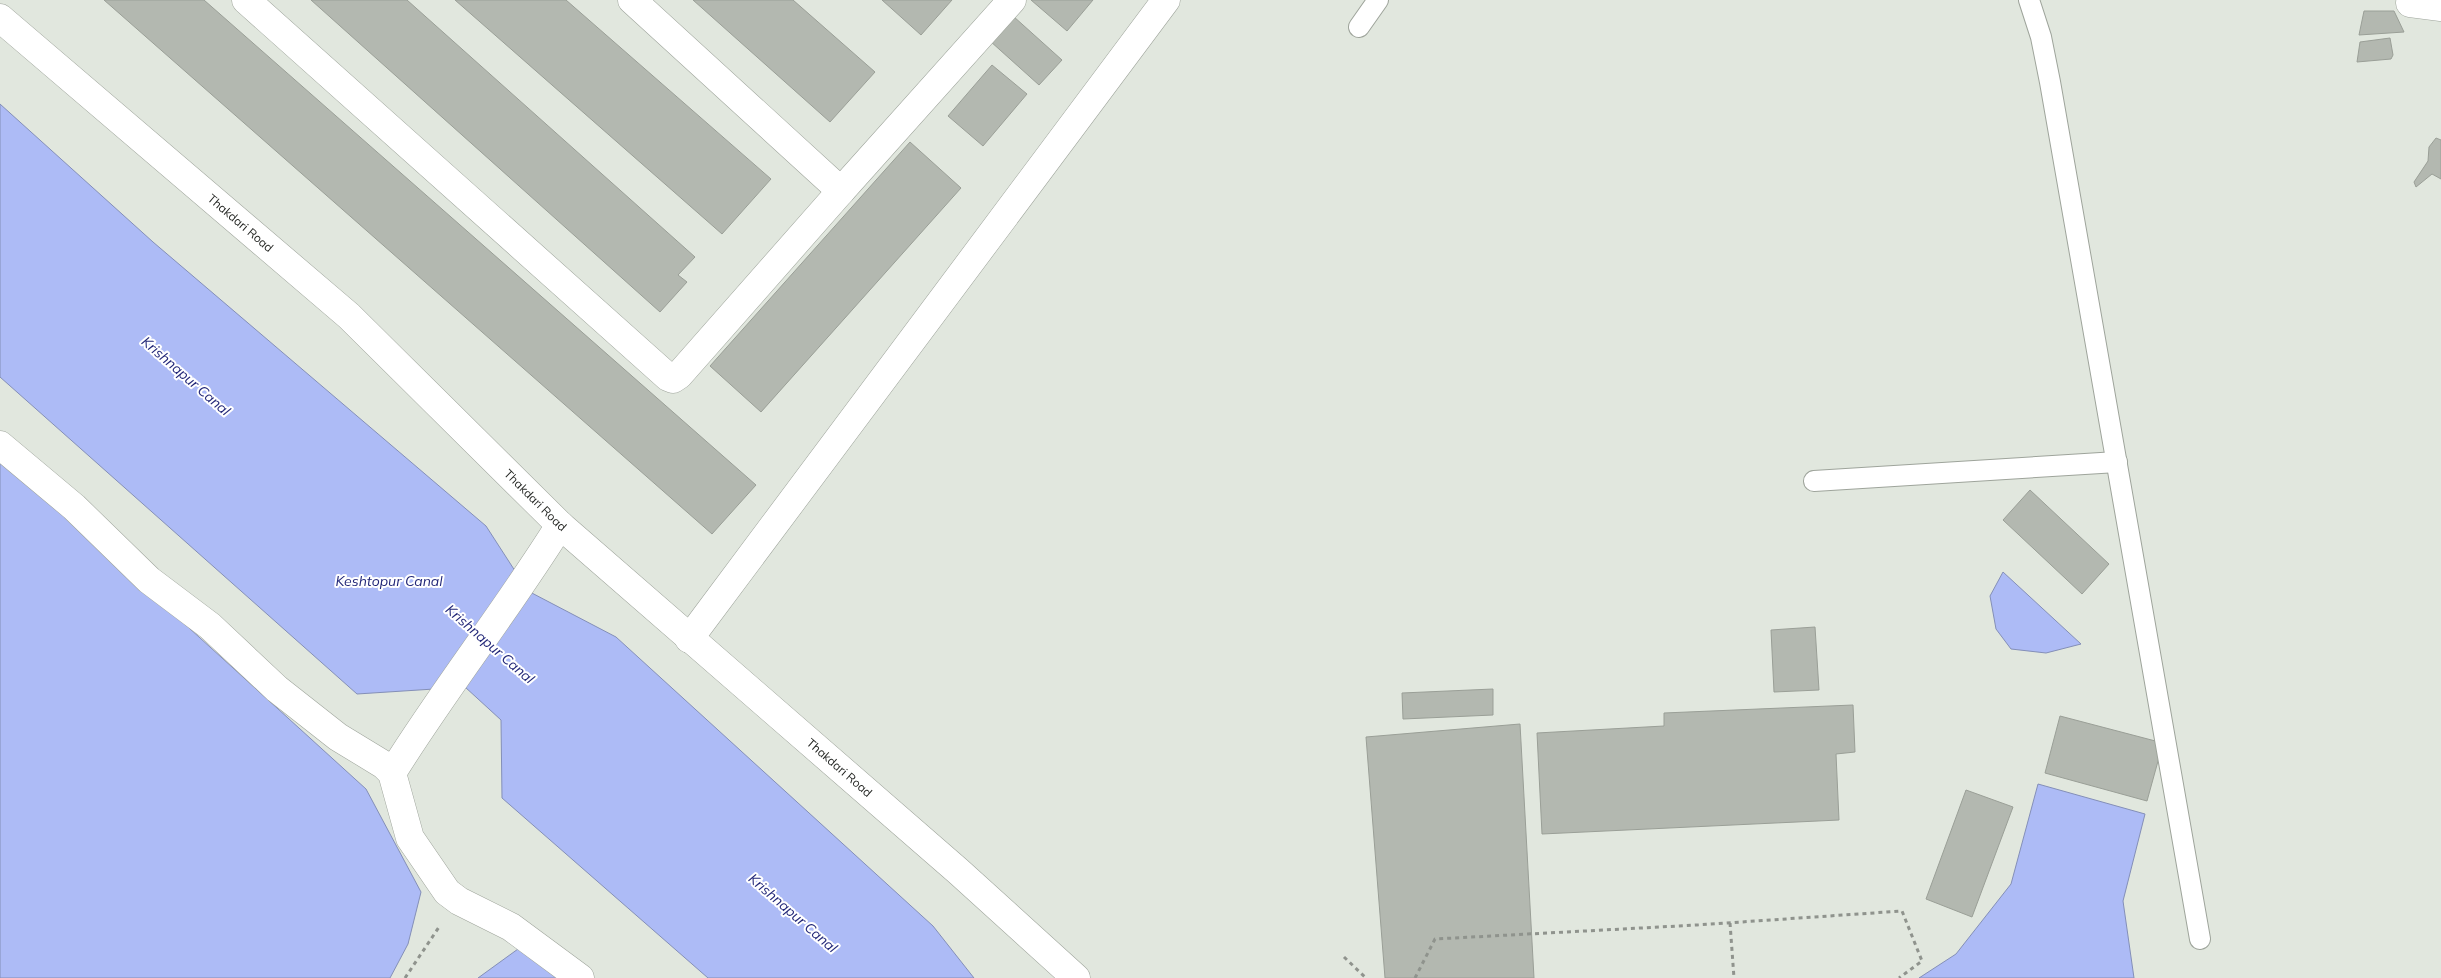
<svg xmlns="http://www.w3.org/2000/svg" width="2441" height="978" font-family="Mulish,sans-serif">
<rect width="100%" height="100%" fill="#e1e7de"/>
<!-- water -->
<g fill="#adbbf6" stroke="#848fb7">
<path d="M0,104L153,242L486,526L528,591L616,637L933,926L974,978H708L502,798L501,720L465,687L357,694L0,377Z"/>
<path d="M0,456L366,789L421,892L408,944L390,978H0Z"/>
<path d="M2003,572L2081,644L2046,653L2011,649L1996,629L1990,596Z"/>
<path d="M2038,784L2145,814L2123,901L2134,978H1919L1956,954L2011,884Z"/>
<path d="M518,949L558,978H478Z"/>
</g>
<!-- building -->
<g fill="#b3b8b0" stroke="#9a9f97">
<path d="M104,0H204L756,485L712,534Z"/>
<path d="M311,0H407L695,257L678,275L687,282L660,312Z"/>
<path d="M455,0H566L771,179L722,234Z"/>
<path d="M693,0H793L875,72L830,122Z"/>
<path d="M882,0H952L921,35Z"/>
<path d="M1031,0H1093L1067,31Z"/>
<path d="M2364,11H2394L2404,32L2359,35Z"/>
<path d="M1013,16L1062,60L1039,85L990,41Z"/>
<path d="M2390,38L2393,55L2391,59L2357,62L2360,42Z"/>
<path d="M992,65L1027,94L983,146L948,116Z"/>
<path d="M2436,138L2441,140V179L2432,174L2416,187L2414,182L2428,161L2429,147Z"/>
<path d="M910,142L961,188L761,412L710,366Z"/>
<path d="M2030,490L2109,564L2082,594L2003,520Z"/>
<path d="M1815,627L1819,690L1774,692L1771,630Z"/>
<path d="M1493,689V715L1403,719L1402,693Z"/>
<path d="M1853,705L1855,752L1836,754L1839,820L1542,834L1537,733L1664,726V713Z"/>
<path d="M2060,716L2163,743L2147,801L2045,773Z"/>
<path d="M1520,724L1534,978H1385L1366,737Z"/>
<path d="M1966,790L2013,807L1972,917L1926,899Z"/>
</g>
<g fill="none" stroke-linecap="round" stroke-linejoin="round">
<defs>
<g id="service">
<path d="M2029,0L2041,37L2050,82L2200,939"/>
<path d="M1359,27L1378,0"/>
<path d="M1814,481L2117,462"/>
</g>
<g id="minor">
<path d="M246,0L668,377L673,379L679,375L841,191"/>
<path d="M632,0L841,191L1012,0"/>
<path d="M2410,3L2441,7"/>
<path d="M0,445L74,507L149,580L210,626L277,689L338,737L384,765L392,773L410,838L447,892L459,901L511,927L580,978"/>
<path d="M392,773C445,688 507,610 560,525"/>
</g>
<g id="tertiary">
<path id="s1" d="M0,18L349,316L560,525L958,871L1076,978"/>
<path d="M689,639L1166,0"/>
</g>
</defs>
<!-- service casing -->
<use href="#service" stroke="#9ea49b" stroke-width="22"/>
<!-- minor casing -->
<use href="#minor" stroke="#9ea49b" stroke-width="29"/>
<!-- tertiary casing -->
<use href="#tertiary" stroke="#9ea49b" stroke-width="29"/>
<!-- path -->
<g stroke="#8f938d" stroke-width="3" stroke-dasharray="4 4" stroke-linecap="butt">
<path d="M1730,923L1734,978"/>
<path d="M1344,957L1366,978"/>
<path d="M405,978L439,927"/>
<path d="M1415,978L1435,939L1697,925L1902,911L1922,961L1899,978"/>
</g>
<!-- service -->
<use href="#service" stroke="#fff" stroke-width="20"/>
<!-- minor -->
<use href="#minor" stroke="#fff" stroke-width="28"/>
<!-- tertiary -->
<use href="#tertiary" stroke="#fff" stroke-width="28"/>
</g>
<g text-anchor="middle" stroke-width="4" stroke-linejoin="round" paint-order="stroke">
<!-- street labels -->
<g font-size="12" fill="#252724" stroke="#fff">
<text dy="4" stroke="none"><textPath href="#s1" startOffset="316">Thakdari Road</textPath></text>
<text dy="4" stroke="none"><textPath href="#s1" startOffset="721">Thakdari Road</textPath></text>
<text dy="4" stroke="none"><textPath href="#s1" startOffset="1126">Thakdari Road</textPath></text>
</g>
<!-- water labels -->
<g font-size="14" font-style="italic" fill="#222778" stroke="#fff">
<text transform="translate(186 376) rotate(41)" y="5">Krishnapur Canal</text>
<text x="389" y="586">Keshtopur Canal</text>
<text transform="translate(490 644) rotate(41)" y="5">Krishnapur Canal</text>
<text transform="translate(793 913) rotate(41)" y="5">Krishnapur Canal</text>
</g>
</g>
</svg>
